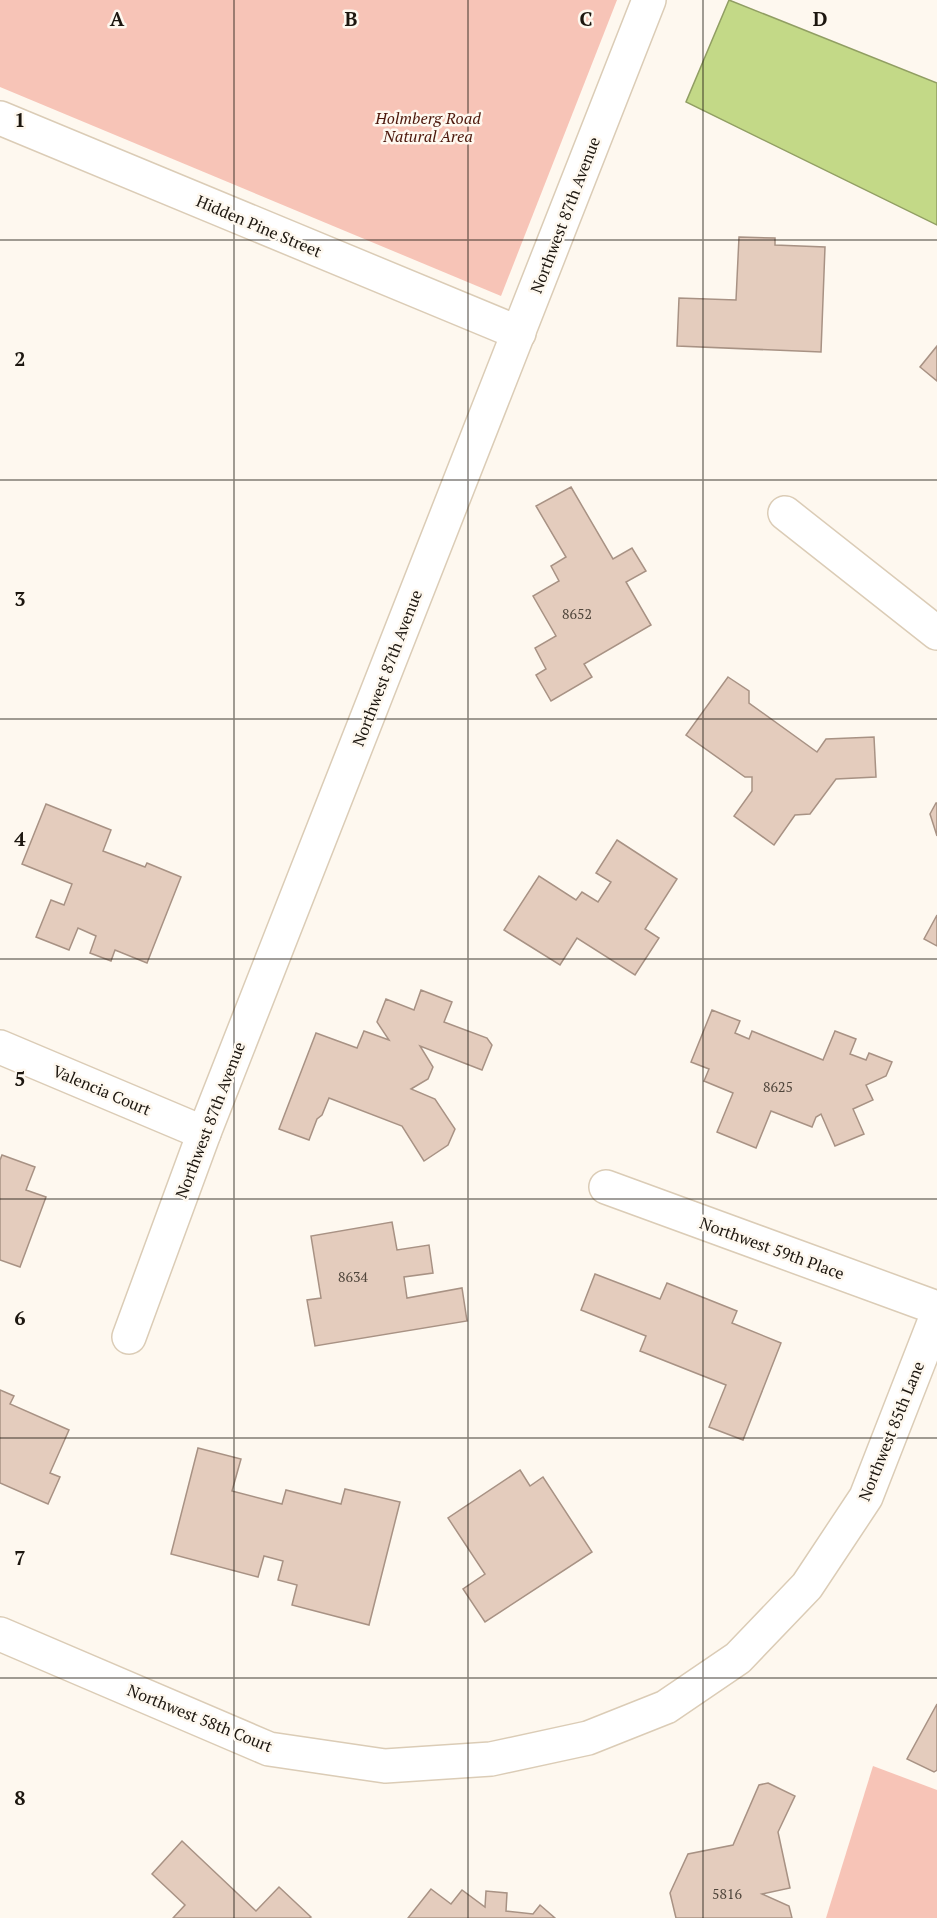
<svg xmlns="http://www.w3.org/2000/svg" width="937" height="1918" font-family="'PT Serif',serif">
<rect width="100%" height="100%" fill="#fef8ef"/>
<!-- green -->
<g fill="#f7c4b7">
<path d="M0,0H617L501,296L0,87Z"/>
<path d="M873,1766L937,1790V1918H826Z"/>
</g>
<!-- water -->
<path fill="#c3d987" stroke="#919e63" stroke-width="1.5" d="M729,0L937,83V225L686,102Z"/>
<!-- building -->
<g fill="#e4ccbd" stroke="#a89284" stroke-width="1.5">
<path d="M739,237L775,238V245L825,247L821,352L677,346L679,298L736,300Z"/>
<path d="M937,346V381L920,367Z"/>
<path d="M571,487L613,559L632,548L646,571L626,582L651,625L584,664L592,677L551,701L536,675L546,669L535,648L556,636L533,596L559,581L551,566L566,557L536,506Z"/>
<path d="M728,677L749,691V703L817,752L826,739L874,737L876,777L836,779L810,814L795,815L774,845L734,816L752,791V777H745L686,735Z"/>
<path d="M936,803H937V836L930,814Z"/>
<path d="M46,804L111,830L103,851L145,867L147,863L181,877L147,963L115,950L111,961L90,953L96,936L78,928L69,950L36,937L51,900L64,905L72,884L22,864Z"/>
<path d="M617,840L677,879L645,929L659,938L635,975L577,938L560,965L504,930L539,876L576,900L582,892L598,902L611,882L596,873Z"/>
<path d="M937,915V946L924,939Z"/>
<path d="M421,990L452,1002L444,1022L487,1038L492,1045L482,1070L420,1046L433,1067L428,1079L411,1089L435,1099L455,1129L448,1145L424,1161L402,1126L329,1098L322,1115L317,1119L309,1140L279,1129L316,1033L357,1048L364,1031L389,1040L377,1022L386,999L414,1010Z"/>
<path d="M712,1010L740,1021L735,1033L749,1039L752,1031L823,1060L835,1031L856,1039L850,1054L866,1060L869,1053L892,1062L886,1076L866,1085L873,1100L853,1109L864,1134L835,1146L821,1114L816,1117L812,1127L771,1111L756,1148L717,1132L733,1093L704,1081L709,1069L691,1062Z"/>
<path d="M2,1155L35,1167L26,1190L46,1197L20,1267L0,1260V1160Z"/>
<path d="M392,1222L397,1250L429,1245L433,1273L404,1277L407,1298L462,1288L467,1321L315,1346L307,1300L321,1298L311,1236Z"/>
<path d="M595,1274L660,1299L667,1283L737,1311L732,1323L781,1343L743,1440L709,1427L726,1385L640,1351L646,1336L581,1310Z"/>
<path d="M0,1390L14,1396L10,1404L69,1430L50,1473L60,1477L48,1504L0,1483Z"/>
<path d="M198,1448L241,1459L232,1491L282,1504L286,1490L341,1504L345,1489L400,1502L369,1625L292,1605L297,1585L278,1580L283,1561L264,1556L258,1577L171,1554Z"/>
<path d="M520,1470L530,1486L543,1477L592,1552L485,1622L463,1589L485,1574L448,1518Z"/>
<path d="M937,1704V1770L934,1772L907,1759Z"/>
<path d="M768,1783L795,1796L778,1832L790,1888L762,1894L789,1906L792,1918H676L670,1893L688,1854L733,1845L759,1785Z"/>
<path d="M182,1841L256,1911L279,1887L311,1917L309,1918H173L185,1905L152,1874Z"/>
<path d="M431,1889L451,1904L462,1890L485,1907L486,1891L507,1893L506,1911L533,1914L540,1905L555,1918H408Z"/>
</g>
<g fill="none" stroke-linecap="round" stroke-linejoin="round">
<defs>
<g id="minor">
<path d="M0,118L519,333"/>
<path d="M785,513L937,633"/>
<path d="M0,1047L204,1133"/>
<path d="M606,1187L937,1308"/>
<path d="M129,1337L204,1133L649,0"/>
<path d="M0,1634L269,1749L385,1766L491,1759L588,1738L666,1707L738,1658L807,1586L866,1497L937,1315"/>
</g>
</defs>
<!-- minor casing -->
<use href="#minor" stroke="#dbccb6" stroke-width="36"/>
<!-- minor -->
<use href="#minor" stroke="#fff" stroke-width="33"/>
</g>
<!-- grid -->
<path fill="none" stroke="#1c160f" stroke-width="1.5" stroke-opacity="0.55" d="M234,0V1918M468,0V1918M703,0V1918M0,240H937M0,480H937M0,719H937M0,959H937M0,1199H937M0,1438H937M0,1678H937"/>
<g text-anchor="middle" stroke-width="5" stroke-linejoin="round" paint-order="stroke">
<!-- number labels -->
<g font-size="14" fill="#4e443a">
<text x="577" y="619">8652</text>
<text x="778" y="1092">8625</text>
<text x="353" y="1282">8634</text>
<text x="727" y="1899">5816</text>
</g>
<!-- park labels -->
<g font-size="16" font-style="italic" fill="#4c170b" stroke="#fef8ef">
<text x="428" y="124">Holmberg Road<tspan x="428" dy="18">Natural Area</tspan></text>
</g>
<!-- street labels -->
<g font-size="16" fill="#1c160f" stroke="#fef8ef">
<text transform="translate(565 215) rotate(-69)" y="6">Northwest 87th Avenue</text>
<text transform="translate(259 226) rotate(23)" y="6">Hidden Pine Street</text>
<text transform="translate(387 668) rotate(-69)" y="6">Northwest 87th Avenue</text>
<text transform="translate(102 1090) rotate(23)" y="6">Valencia Court</text>
<text transform="translate(210 1120) rotate(-69)" y="6">Northwest 87th Avenue</text>
<text transform="translate(772 1248) rotate(20)" y="6">Northwest 59th Place</text>
<text transform="translate(891 1431) rotate(-68)" y="6">Northwest 85th Lane</text>
<text transform="translate(200 1718) rotate(22)" y="6">Northwest 58th Court</text>
</g>
</g>
<g font-size="20" text-anchor="middle" font-weight="bold" fill="#1c160f" stroke="#fef8ef" stroke-width="5" stroke-linejoin="round" paint-order="stroke">
<text x="117" y="26">A</text>
<text x="351" y="26">B</text>
<text x="586" y="26">C</text>
<text x="820" y="26">D</text>
<text x="20" y="127">1</text>
<text x="20" y="366">2</text>
<text x="20" y="606">3</text>
<text x="20" y="846">4</text>
<text x="20" y="1086">5</text>
<text x="20" y="1325">6</text>
<text x="20" y="1565">7</text>
<text x="20" y="1805">8</text>
</g>
</svg>
